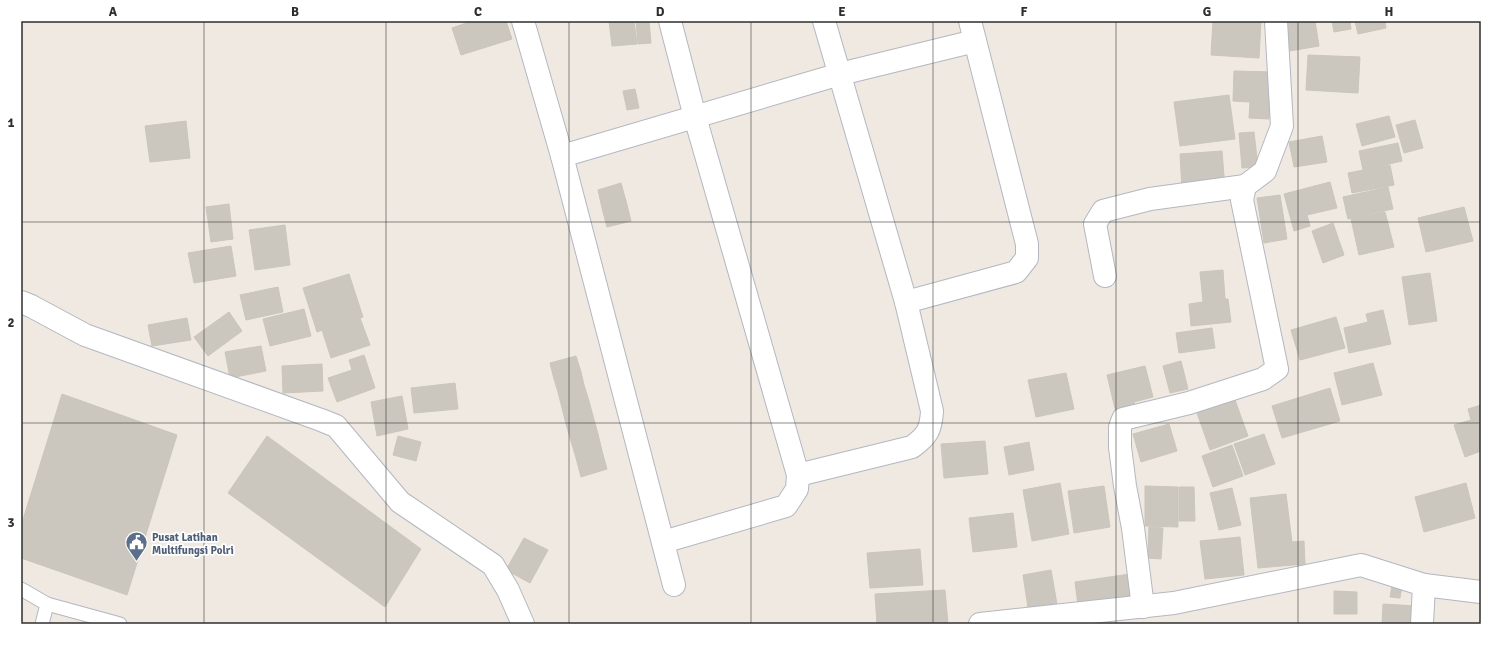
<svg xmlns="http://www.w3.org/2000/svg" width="1502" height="645" font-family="Signika,sans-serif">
<rect width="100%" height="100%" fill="#efe9e1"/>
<!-- building -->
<g fill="#cbc7bf" stroke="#cbc5ba">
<path d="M472,21H506L512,39L461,55L452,28Z"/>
<path d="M609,21H634L637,44L612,46Z"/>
<path d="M636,21H649L651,43L638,44Z"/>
<path d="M1213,21H1261L1259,58L1211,55Z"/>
<path d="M1285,21H1315L1319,46L1290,51Z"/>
<path d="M1332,21H1350L1351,29L1334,32Z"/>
<path d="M1355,21H1385L1386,28L1358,34Z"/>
<path d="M1308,55L1360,57L1358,93L1306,90Z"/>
<path d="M1234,71L1274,72L1273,102H1269V119L1249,118L1250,102L1233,101Z"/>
<path d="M635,89L639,108L627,110L623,91Z"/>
<path d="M1229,95L1235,139L1180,146L1174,102Z"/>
<path d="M1389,116L1395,137L1362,146L1356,124Z"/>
<path d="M1415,120L1423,148L1404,153L1396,125Z"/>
<path d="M186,121L190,158L150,162L145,126Z"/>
<path d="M1254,132L1258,167L1242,168L1239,133Z"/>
<path d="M1322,136L1327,162L1294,167L1289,142Z"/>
<path d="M1398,143L1402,161L1363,170L1359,151Z"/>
<path d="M1222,151L1225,188L1182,190L1180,154Z"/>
<path d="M1390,165L1394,185L1352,193L1348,173Z"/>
<path d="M1330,182L1337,208L1307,215L1310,226L1294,231L1284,194Z"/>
<path d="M621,183L626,201L602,208L598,190Z"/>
<path d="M1388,187L1393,209L1348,219L1343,197Z"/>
<path d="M1280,195L1287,239L1264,243L1257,198Z"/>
<path d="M626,201L631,221L607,227L602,208Z"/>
<path d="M229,204L233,239L211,242L206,207Z"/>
<path d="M1464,207L1473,241L1426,252L1418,218Z"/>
<path d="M1385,212L1394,247L1359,255L1351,219Z"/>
<path d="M1333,223L1344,255L1323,263L1312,231Z"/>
<path d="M285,225L290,265L255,270L249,230Z"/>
<path d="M231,246L236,276L194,283L188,253Z"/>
<path d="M1223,270L1225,299H1228L1231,322L1191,326L1189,304L1203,302L1200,272Z"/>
<path d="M1430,273L1437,321L1409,325L1402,277Z"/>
<path d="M349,274L363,317L360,318L370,345L331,358L322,330L317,332L303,288Z"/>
<path d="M278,287L283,312L246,320L240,295Z"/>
<path d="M304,309L311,336L270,346L263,319Z"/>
<path d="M1383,310L1391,344L1349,353L1344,328L1368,322L1366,314Z"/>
<path d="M229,312L242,331L208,356L194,337Z"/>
<path d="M1336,317L1345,348L1300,360L1291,330Z"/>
<path d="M187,318L191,340L152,346L148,325Z"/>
<path d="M1212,328L1215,348L1179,353L1176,333Z"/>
<path d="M261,346L266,371L230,378L225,352Z"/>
<path d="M364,355L375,388L337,402L328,378L352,370L349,360Z"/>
<path d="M576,356L581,372L554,379L550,363Z"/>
<path d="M1181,361L1188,389L1170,393L1163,366Z"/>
<path d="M1373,363L1382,395L1342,405L1334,373Z"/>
<path d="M322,364L323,391L283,393L282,366Z"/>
<path d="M1145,366L1153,397L1134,402L1137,412L1117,417L1107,375Z"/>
<path d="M581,372L584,385L558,392L554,379Z"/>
<path d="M1066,373L1074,409L1036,417L1028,380Z"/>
<path d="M455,383L458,409L414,413L411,388Z"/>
<path d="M584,385L589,401L562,408L558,392Z"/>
<path d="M1330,388L1340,421L1282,438L1272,406Z"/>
<path d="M62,394L177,435L127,595L21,558V526Z"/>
<path d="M402,396L408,429L377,436L371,402Z"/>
<path d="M1235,400L1248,436L1210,450L1197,413Z"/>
<path d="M589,401L593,416L566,424L562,408Z"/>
<path d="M1481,405V451L1465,457L1454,425L1471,420L1468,409Z"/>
<path d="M593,416L598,434L571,441L566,424Z"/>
<path d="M1169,424L1177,451L1141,462L1133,434Z"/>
<path d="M598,434L602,451L576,458L571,441Z"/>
<path d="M1264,434L1275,464L1245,475L1234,444Z"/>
<path d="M267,436L421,549L385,607L228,493Z"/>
<path d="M398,436L421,442L416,461L393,455Z"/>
<path d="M985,441L988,474L944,478L941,444Z"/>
<path d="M1029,442L1034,470L1009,475L1004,447Z"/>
<path d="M1232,445L1243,476L1213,487L1202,456Z"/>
<path d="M602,451L607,469L581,477L576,458Z"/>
<path d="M1060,483L1069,534L1032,541L1023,490Z"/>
<path d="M1466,483L1475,518L1424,532L1415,497Z"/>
<path d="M1104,486L1110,527L1074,533L1068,491Z"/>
<path d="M1145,486L1178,487V527L1145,526Z"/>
<path d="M1179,487H1194L1195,521H1179Z"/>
<path d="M1232,488L1241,525L1219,530L1210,493Z"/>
<path d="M1286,494L1292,542L1304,541L1305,564L1258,568L1250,498Z"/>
<path d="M1013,513L1017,547L973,552L969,518Z"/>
<path d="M1149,527L1163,528L1161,559L1148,558Z"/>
<path d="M1240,537L1244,575L1205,579L1200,541Z"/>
<path d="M524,538L548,550L530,583L506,570Z"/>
<path d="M920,549L923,585L870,588L867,553Z"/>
<path d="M1051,570L1058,610L1029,614L1023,575Z"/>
<path d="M1130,574L1135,605L1079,613L1075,582Z"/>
<path d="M1392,585L1402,586L1400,598L1390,597Z"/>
<path d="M945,590L948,624H877L875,594Z"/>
<path d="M1334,591L1357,592V614H1334Z"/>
<path d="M1383,604L1416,606L1415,624H1382Z"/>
</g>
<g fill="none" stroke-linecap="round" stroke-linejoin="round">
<defs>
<g id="lane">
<path d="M21,589L47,604L42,624"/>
<path d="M47,604L120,624"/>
</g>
<g id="street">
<path d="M523,21L562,156L674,585"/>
<path d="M562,156L840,74L975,41"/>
<path d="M1105,276L1095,224L1103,211L1150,199L1245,186"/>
<path d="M21,302L31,306L85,335L321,420L336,426L400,502L493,565L508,590L523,624"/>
<path d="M906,302L1016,272L1027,258V244L970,21"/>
<path d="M798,475L912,447C927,436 931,430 932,411L906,302L824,21"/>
<path d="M663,542L786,506L797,489L798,475L695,117L670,21"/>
<path d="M1143,607L1133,528L1125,486L1120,447V427L1123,419L1189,403L1263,379L1277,369L1242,200L1245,186L1265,171L1282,126L1276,21"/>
<path d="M980,624L1174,603L1361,565L1424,585L1481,592"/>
<path d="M1422,624L1424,585"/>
</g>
</defs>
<!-- lane casing -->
<use href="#lane" stroke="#b4b7c1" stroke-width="15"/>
<!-- street casing -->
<use href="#street" stroke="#b4b7c1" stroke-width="24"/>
<!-- lane -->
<use href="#lane" stroke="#fff" stroke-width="13"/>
<!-- street -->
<use href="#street" stroke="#fff" stroke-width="22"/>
</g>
<!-- grid -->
<path fill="none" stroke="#2e2e2e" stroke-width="1" stroke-opacity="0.55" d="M204,21V624M386,21V624M569,21V624M751,21V624M933,21V624M1116,21V624M1298,21V624M21,222H1481M21,423H1481"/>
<!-- icons -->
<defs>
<symbol id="civic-pin" viewBox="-11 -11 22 30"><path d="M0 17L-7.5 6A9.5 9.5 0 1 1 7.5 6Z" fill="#5c6f8a" stroke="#fff"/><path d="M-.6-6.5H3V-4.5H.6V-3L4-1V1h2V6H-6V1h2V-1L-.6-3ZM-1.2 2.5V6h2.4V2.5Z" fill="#fff"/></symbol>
</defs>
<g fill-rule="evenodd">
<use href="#civic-pin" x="124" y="530" width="25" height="34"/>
</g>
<g text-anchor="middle" stroke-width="3.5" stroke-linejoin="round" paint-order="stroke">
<!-- service labels -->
<g font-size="11" font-weight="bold" fill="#4e5e75" stroke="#fff" text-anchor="start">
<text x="152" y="541">Pusat Latihan<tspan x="152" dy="13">Multifungsi Polri</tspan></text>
</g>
</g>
<!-- border -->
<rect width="1502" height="645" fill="none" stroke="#ffffff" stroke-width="44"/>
<rect x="22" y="22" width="1458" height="601" fill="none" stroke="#2e2e2e" stroke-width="1.5"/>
<g font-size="13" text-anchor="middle" font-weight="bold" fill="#2e2e2e">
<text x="113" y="16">A</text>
<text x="295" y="16">B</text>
<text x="478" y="16">C</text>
<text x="660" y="16">D</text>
<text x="842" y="16">E</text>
<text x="1024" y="16">F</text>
<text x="1207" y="16">G</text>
<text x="1389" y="16">H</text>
<text x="11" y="127">1</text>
<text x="11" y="327">2</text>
<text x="11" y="527">3</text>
</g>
</svg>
